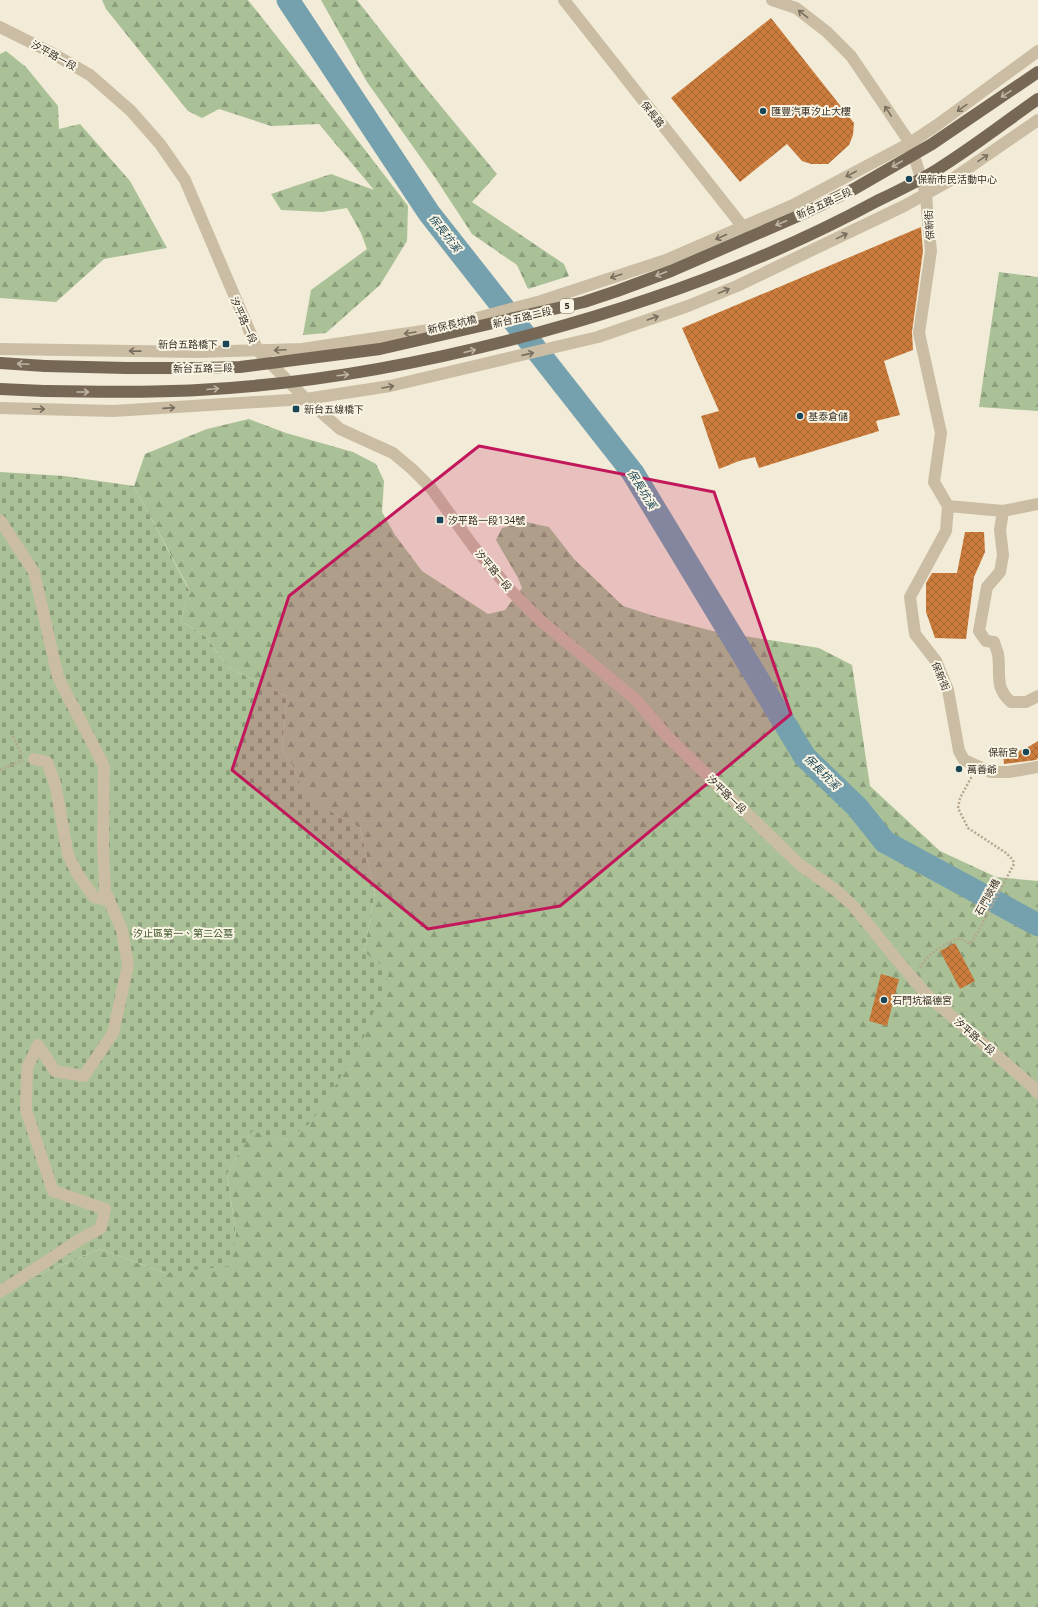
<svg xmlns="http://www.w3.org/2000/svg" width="1038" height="1607" font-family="'Open Sans','Noto Sans TC',sans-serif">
<defs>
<pattern id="forest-firs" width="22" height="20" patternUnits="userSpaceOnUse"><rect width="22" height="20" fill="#aac197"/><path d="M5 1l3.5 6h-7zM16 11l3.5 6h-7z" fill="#8b9d7b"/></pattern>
<pattern id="cemetery-stones" width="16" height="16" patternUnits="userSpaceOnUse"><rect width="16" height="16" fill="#aac197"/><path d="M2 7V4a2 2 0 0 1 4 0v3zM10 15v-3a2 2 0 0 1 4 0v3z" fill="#8b9d7b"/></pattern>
<pattern id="building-cross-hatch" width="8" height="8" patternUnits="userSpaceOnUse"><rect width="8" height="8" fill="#cb7c3c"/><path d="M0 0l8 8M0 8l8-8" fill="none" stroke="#a66632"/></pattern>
</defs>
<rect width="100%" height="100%" fill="#f2ebd7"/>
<!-- forest -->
<g fill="url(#forest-firs)">
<path d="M102,0H248L323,95L408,206L407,241L380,285L326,333L303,335L311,290L367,249L361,233L347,208L322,212L281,210L271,194L331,174L374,190L319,124L271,126L219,109L202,118L188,111L106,9Z"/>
<path d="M321,0H357L421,82L497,174L472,202L564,264L569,276L528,289L517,265L472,234L436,179L367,82Z"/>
<path d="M6,51L26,67L58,106L59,129L80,124L130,181L167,248L104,259L56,302L0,298V54Z"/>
<path d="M999,272L1038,277V411L979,407Z"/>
<path d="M249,419L286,433L353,452L376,464L384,481L382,512L395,535L422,571L488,614L505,610L522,588L518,578L496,540L502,528L526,522L549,527L574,559L623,606L654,616L713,631L819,648L852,665L870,786L940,851L996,877L1038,881V1607H0V1291L100,1249L165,1273L236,1234L227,1174L252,1130L288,1140L364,952L375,892L360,828L306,799L292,765L282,750L287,696L229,668L206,637L181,621L189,589L134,486L145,454L207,429Z"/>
</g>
<!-- cemetery -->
<path fill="url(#cemetery-stones)" d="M0,472L64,476L134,486L189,590L181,621L206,637L229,668L287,696L282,750L292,765L306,798L360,828L375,892L364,952L390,971L362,1041L328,1098L310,1123L288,1140L252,1131L227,1174L236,1234L231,1266L165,1273L100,1249L0,1291Z"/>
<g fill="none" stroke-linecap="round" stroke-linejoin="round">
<!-- river -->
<path stroke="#75a1af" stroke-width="23" d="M288,0L429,213L633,473L805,757L857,807L885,842L1038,925"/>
</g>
<!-- building -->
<g fill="url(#building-cross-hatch)">
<path d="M771,18L854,123L853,135L849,145L828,164H811L802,161L787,144L740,182L671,98Z"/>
<path d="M921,227L923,251L912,332L913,350L884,361L900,415L876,421L879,431L759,468L755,457L739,461L719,469L701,416L719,411L682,328Z"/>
<path d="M965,532H984L985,552L974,577L966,639L935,638L926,612V583L932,573H957Z"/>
<path d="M1038,741V758L1036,760L1004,764L1003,755L1025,749Z"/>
<path d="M955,943L975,981L960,989L940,951Z"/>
<path d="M881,974L899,979L887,1026L869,1021Z"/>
</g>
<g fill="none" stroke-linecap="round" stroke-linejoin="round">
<!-- path -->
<g stroke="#b5a78d" stroke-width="2.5" stroke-dasharray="2 2" stroke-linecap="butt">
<path d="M13,736L22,756"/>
<path d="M0,770L23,760"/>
<path d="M920,968C928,953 944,944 960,938L970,944L977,934L1014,864L1013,860L1006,853L968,828L958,808L960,798L972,776"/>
</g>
<!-- minor -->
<g stroke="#cabda3" stroke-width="12">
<path d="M564,0L743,227"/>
<path d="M772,0L796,8L827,32L851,56L910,143L926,194L928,221L931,251L919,333L941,433L934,482L948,506L1003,511L1038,504"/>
<path d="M0,27L50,52L90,75L131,111L160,144L185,180L258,351L306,399L340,429L393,453L412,469L431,488L473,546L513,593L540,620L635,699L668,737L799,864L837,891L854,907L898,961L926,994L1032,1086L1038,1093"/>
<path d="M0,349L198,352L302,349L436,329L541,301L666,260L793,205L910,143L937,125L1038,51"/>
<path d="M0,408L113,411L306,399L390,386L598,337L688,306L737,286L904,206L951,180L1038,120"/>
<path d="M948,506L946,531L910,597L915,634L936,661L948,690L959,751L964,760L991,772H1009L1038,767"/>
<path d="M1003,511L1000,530L1003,555L1000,572L987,587L979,631L986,641L994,642C995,646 997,650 998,654C1001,673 994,688 1011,702H1026L1038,696"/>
<path d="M0,520L34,572L58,677L104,766L103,845L105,891L122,930L128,965L113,1033L84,1076L55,1071L38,1045L27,1068L26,1110L53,1191L105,1209L101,1228L79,1240L0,1292"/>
<path d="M34,759L47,762L55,783L68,855L77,873L94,897L109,900"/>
</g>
<!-- major -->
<g stroke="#776855" stroke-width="12">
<path d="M0,363L45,366"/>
<path d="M0,389L44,391"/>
</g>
<!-- major-bridge -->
<g stroke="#776855" stroke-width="12">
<path d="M45,366L127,368H199L240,367L380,349L584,302L617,291L671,271L798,216L854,189L932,144L1038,72"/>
<path d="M44,391C96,392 147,393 198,390C313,384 426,363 537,333C655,301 770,259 877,201C898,191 919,181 938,169C972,148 1005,122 1038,99"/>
</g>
</g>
<!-- one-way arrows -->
<defs><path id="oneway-shaft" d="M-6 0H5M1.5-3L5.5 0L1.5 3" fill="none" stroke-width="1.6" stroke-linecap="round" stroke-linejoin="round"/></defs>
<g stroke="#786e5e">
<use href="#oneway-shaft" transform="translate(803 14) rotate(-142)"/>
<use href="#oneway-shaft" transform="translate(962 108) rotate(144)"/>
<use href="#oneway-shaft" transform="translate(888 111) rotate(-124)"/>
<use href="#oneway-shaft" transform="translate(983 158) rotate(-34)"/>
<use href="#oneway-shaft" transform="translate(851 174) rotate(152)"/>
<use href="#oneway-shaft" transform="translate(842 236) rotate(-26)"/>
<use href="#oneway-shaft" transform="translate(721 237) rotate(156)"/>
<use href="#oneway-shaft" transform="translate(616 276) rotate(162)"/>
<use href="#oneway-shaft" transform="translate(724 291) rotate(-23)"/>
<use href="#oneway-shaft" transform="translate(653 318) rotate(-19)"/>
<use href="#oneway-shaft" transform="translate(410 333) rotate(171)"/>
<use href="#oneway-shaft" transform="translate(280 350) rotate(177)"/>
<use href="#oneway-shaft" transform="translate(135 351) rotate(-179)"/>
<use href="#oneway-shaft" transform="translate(528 354) rotate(-13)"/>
<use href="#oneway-shaft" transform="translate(388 387) rotate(-10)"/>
<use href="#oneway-shaft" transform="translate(169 408) rotate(-4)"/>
<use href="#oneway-shaft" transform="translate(39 409) rotate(2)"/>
</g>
<g stroke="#beb5a3">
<use href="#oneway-shaft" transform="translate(1006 94) rotate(146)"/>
<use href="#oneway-shaft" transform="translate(897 164) rotate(150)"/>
<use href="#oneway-shaft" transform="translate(781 223) rotate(157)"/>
<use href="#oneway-shaft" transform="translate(661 274) rotate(159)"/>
<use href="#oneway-shaft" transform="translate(470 351) rotate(-14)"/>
<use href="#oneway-shaft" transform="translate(23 364) rotate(-177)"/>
<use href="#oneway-shaft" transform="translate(343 375) rotate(-7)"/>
<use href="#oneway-shaft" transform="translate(213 389) rotate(-5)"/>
<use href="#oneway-shaft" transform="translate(83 392)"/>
</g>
<!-- marked area -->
<path fill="#c2185b" fill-opacity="0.2" stroke="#c2185b" stroke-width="3" stroke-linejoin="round" d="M479,446L714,492L791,714L560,906L428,929L232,770L289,596Z"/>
<!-- markers -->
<g fill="#194657" stroke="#f9f4e3" stroke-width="1.5">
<circle cx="763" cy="111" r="4"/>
<circle cx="909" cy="179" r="4"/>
<rect x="222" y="340" width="8" height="8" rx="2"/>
<rect x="292" y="405" width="8" height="8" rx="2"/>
<circle cx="800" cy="416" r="4"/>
<rect x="436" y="516" width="8" height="8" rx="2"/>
<circle cx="1026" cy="752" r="4"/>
<circle cx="959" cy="769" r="4"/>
<circle cx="884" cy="1000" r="4"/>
</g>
<g text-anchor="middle" stroke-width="4" stroke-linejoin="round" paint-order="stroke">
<!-- shield labels -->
<rect fill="#f9f4e3" stroke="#6f695e" stroke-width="1" x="560" y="299" width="14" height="14" rx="3"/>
<g font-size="9" font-weight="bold" fill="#342d25">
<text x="567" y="309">5</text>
</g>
<!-- street labels -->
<g font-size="10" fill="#342d25" stroke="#f9f4e3">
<text transform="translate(54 55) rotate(29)" y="4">汐平路一段</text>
<text transform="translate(653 114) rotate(52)" y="4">保長路</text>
<text transform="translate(824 203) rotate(-25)" y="4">新台五路二段</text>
<text transform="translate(929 225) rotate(-94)" y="4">保新街</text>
<text transform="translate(522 317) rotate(-13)" y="4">新台五路二段</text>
<text transform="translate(244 320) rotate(66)" y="4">汐平路一段</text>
<text transform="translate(452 324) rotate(-13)" y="4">新保長坑橋</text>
<text transform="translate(203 368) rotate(-1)" y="4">新台五路二段</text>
<text transform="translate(494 570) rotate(50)" y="4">汐平路一段</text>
<text transform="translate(941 676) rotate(67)" y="4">保新街</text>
<text transform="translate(727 794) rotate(44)" y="4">汐平路一段</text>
<text transform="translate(987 897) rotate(-61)" y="4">石門峽橋</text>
<text transform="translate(975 1036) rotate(41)" y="4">汐平路一段</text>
</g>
<!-- poi labels -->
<g font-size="10" fill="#342d25" stroke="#f9f4e3" text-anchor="start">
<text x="771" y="115">匯豐汽車汐止大樓</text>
<text x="917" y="183">保新市民活動中心</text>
<text x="218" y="348" text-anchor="end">新台五路橋下</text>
<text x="304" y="413">新台五線橋下</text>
<text x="808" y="420">基泰倉儲</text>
<text x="448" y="524">汐平路一段134號</text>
<text x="1018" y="756" text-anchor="end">保新宮</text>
<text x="967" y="773">萬善爺</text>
<text x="892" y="1004">石門坑福德宮</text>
</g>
<!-- park labels -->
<g font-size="10" fill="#3a5328" stroke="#f9f4e3">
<text x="183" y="937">汐止區第一、第二公墓</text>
</g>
<!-- water labels -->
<g font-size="11" font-style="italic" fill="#194657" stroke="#f9f4e3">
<text transform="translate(445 233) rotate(52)" y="4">保長坑溪</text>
<text transform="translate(642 489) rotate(58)" y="4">保長坑溪</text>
<text transform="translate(822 772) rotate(45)" y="4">保長坑溪</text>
</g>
</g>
</svg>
